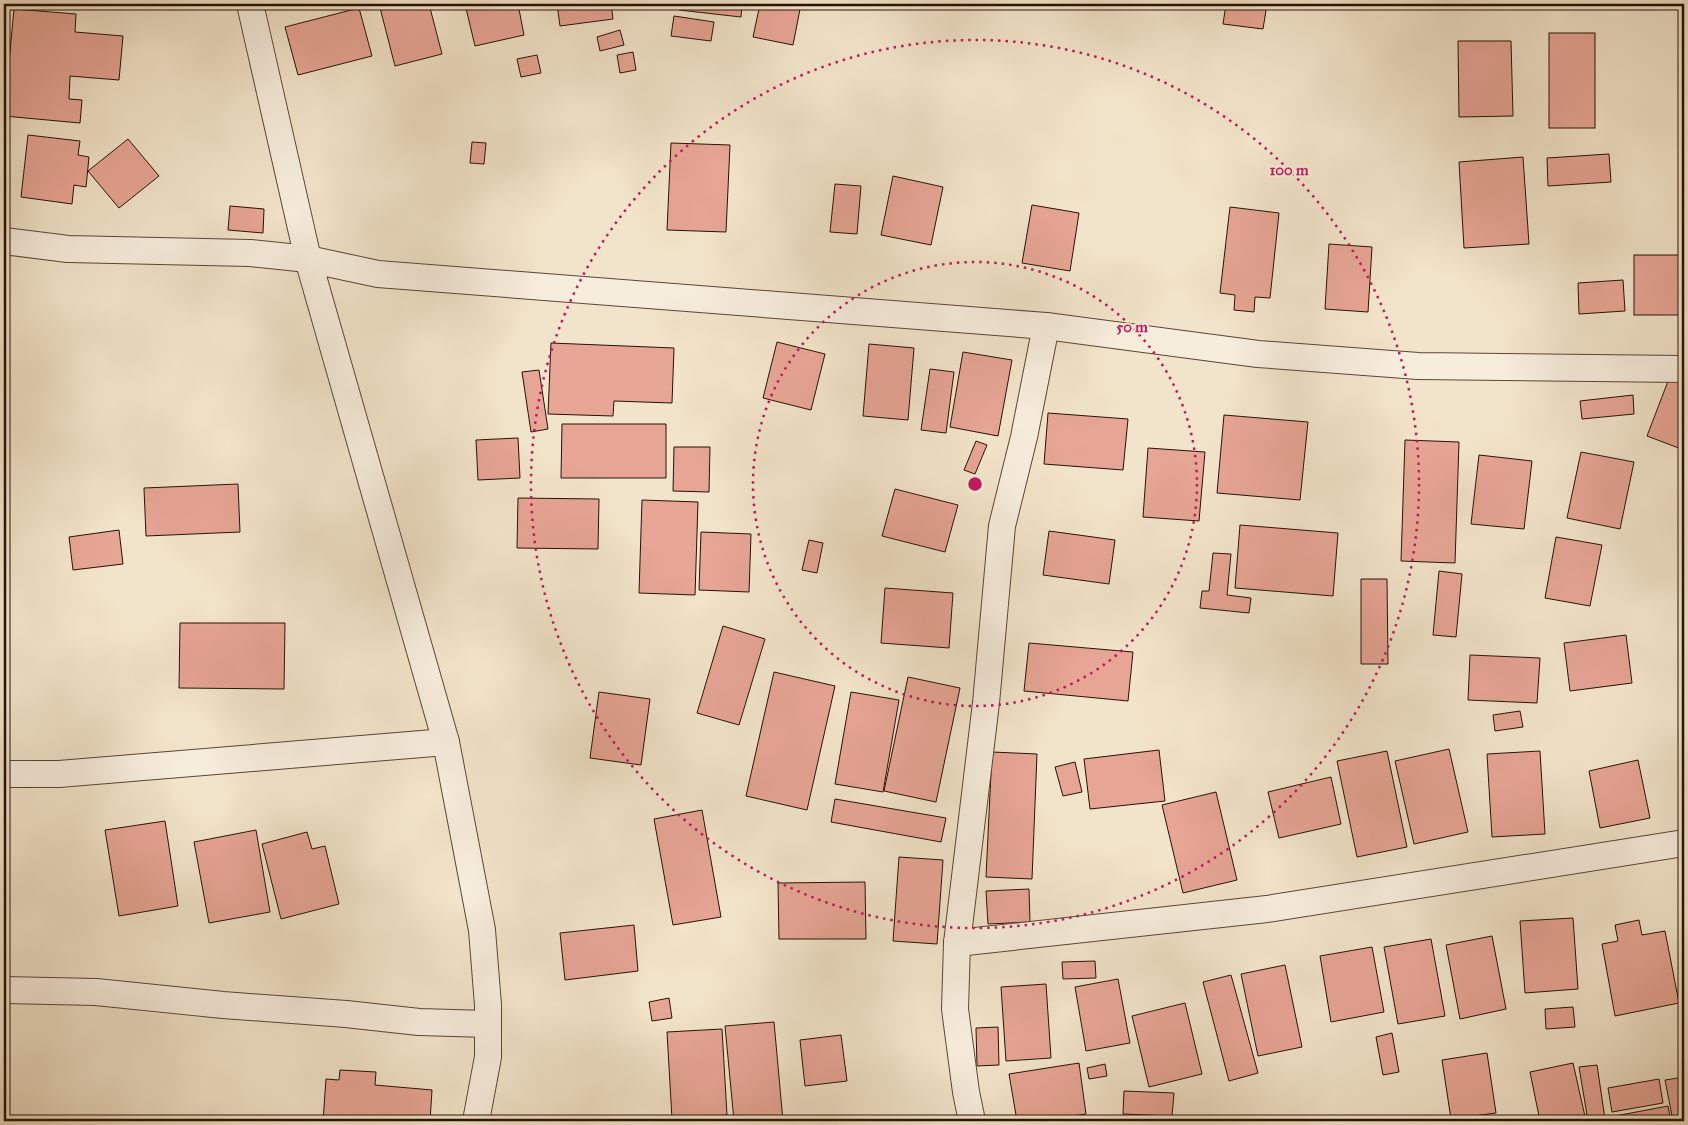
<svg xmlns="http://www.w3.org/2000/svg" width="1688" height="1125" font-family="'IM FELL Great Primer',serif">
<rect width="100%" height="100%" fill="#f2e4ca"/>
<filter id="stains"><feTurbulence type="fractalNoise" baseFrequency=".004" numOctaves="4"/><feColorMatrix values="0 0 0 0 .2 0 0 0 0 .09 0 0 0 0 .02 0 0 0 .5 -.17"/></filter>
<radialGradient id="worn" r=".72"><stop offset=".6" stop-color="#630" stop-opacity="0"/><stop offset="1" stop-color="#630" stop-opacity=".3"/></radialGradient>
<!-- building -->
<g fill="#e7a595" stroke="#271204">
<path d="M379,4H429L442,54L395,66Z"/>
<path d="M465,4H518L524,35L475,46Z"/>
<path d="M557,4H611L613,19L560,26Z"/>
<path d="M680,4H742L741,17L679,10Z"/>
<path d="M760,4H801L793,45L753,37Z"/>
<path d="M1226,4H1267L1263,29L1223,24Z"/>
<path d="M359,8L372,56L298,75L285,27Z"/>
<path d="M14,9L76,14L75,32L123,36L119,80L70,76L69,99L82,100L80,123L4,116Z"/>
<path d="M674,16L714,22L711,41L671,36Z"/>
<path d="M620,30L624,45L600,51L597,37Z"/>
<rect x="1549" y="33" width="46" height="95"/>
<path d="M1458,41H1511L1513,116L1459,117Z"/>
<path d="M633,52L636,70L620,73L617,55Z"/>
<path d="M537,55L541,73L521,77L517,59Z"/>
<path d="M28,135L80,141L78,155L89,157L86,187L74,185L72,204L21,197Z"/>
<path d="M128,139L159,176L119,208L88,171Z"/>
<path d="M472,142L486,143L484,164L470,163Z"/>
<path d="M671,143L730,145L726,232L667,230Z"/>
<path d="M1609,154L1611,182L1548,186L1547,158Z"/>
<path d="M1523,157L1529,244L1464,248L1459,162Z"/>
<path d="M893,176L943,187L931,245L881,235Z"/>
<path d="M835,184L861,186L857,234L830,232Z"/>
<path d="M1032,205L1079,213L1070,271L1022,263Z"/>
<path d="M230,206L264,209L263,233L228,230Z"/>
<path d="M1230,207L1279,213L1270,298L1255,297L1254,312L1234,310L1235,295L1220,293Z"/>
<path d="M1329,244L1372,247L1368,312L1325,309Z"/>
<rect x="1634" y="255" width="50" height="60"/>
<path d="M1623,280L1625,311L1579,314L1578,283Z"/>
<path d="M777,342L825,354L811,410L763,398Z"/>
<path d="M551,343L674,348L672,403L614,401L613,416L548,414Z"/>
<path d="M869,344L914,348L908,420L863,416Z"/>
<path d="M963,352L1012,360L998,436L950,427Z"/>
<path d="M930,369L954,372L946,433L921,430Z"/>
<path d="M539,370L548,429L531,432L522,372Z"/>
<path d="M1670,376L1684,381V450L1647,436Z"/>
<path d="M1633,395L1634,414L1582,419L1580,401Z"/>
<path d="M1048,413L1128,419L1123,470L1044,464Z"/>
<path d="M1224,415L1308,422L1300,500L1217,493Z"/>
<path d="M562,424H666V478H561Z"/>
<path d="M518,438L520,478L478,480L476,440Z"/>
<path d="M1405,440L1459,442L1455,563L1401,561Z"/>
<path d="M976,441L987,445L975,474L964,470Z"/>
<path d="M674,447H710L709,492L673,491Z"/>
<path d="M1148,448L1205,452L1199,521L1143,517Z"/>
<path d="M1581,452L1634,462L1620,529L1567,518Z"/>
<path d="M1479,455L1532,461L1524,529L1471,524Z"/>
<path d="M238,484L240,532L146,536L144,488Z"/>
<path d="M895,489L958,505L945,552L882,536Z"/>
<path d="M518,498L599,499L598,549L517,548Z"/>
<path d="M642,500L698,502L695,595L639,593Z"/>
<path d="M1240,525L1338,533L1333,596L1235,588Z"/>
<path d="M119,530L123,564L73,570L69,537Z"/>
<path d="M1049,531L1115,540L1109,584L1043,575Z"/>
<path d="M701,532L751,534L749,592L699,590Z"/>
<path d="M1556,537L1602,545L1590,606L1545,598Z"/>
<path d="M809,540L823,543L817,573L802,570Z"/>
<path d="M1213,553L1231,554L1227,595L1251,598L1249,613L1200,608L1202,591H1209Z"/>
<path d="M1439,571L1462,574L1456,637L1433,635Z"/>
<path d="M1361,579H1387L1388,664H1361Z"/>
<path d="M885,588L953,593L949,648L881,643Z"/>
<path d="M1684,590V615L1679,614Z"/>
<path d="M180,623H285L284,689L179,688Z"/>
<path d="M723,626L765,639L739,725L697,713Z"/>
<path d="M1626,635L1632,683L1570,691L1564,643Z"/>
<path d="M1029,643L1133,652L1128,701L1024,691Z"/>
<path d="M1470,655L1540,658L1537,703L1468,700Z"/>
<path d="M774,672L835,686L807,810L746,796Z"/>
<path d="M908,677L960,688L936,802L884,791Z"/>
<path d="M599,692L650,699L641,765L590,758Z"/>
<path d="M851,692L899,700L883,792L835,784Z"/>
<path d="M1520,711L1523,727L1495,731L1493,715Z"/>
<path d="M1449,749L1468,832L1414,844L1395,761Z"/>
<path d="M1159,750L1165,801L1090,809L1084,759Z"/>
<path d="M1387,751L1407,847L1357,857L1337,761Z"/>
<path d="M1540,751L1545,834L1492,837L1487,754Z"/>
<path d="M992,752L1037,754L1032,879L986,877Z"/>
<path d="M1638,760L1650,818L1600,828L1589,771Z"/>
<path d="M1075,762L1082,792L1063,796L1055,767Z"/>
<path d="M1331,777L1341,824L1279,838L1268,792Z"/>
<path d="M1216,792L1237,880L1183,893L1162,805Z"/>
<path d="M835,799L946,818L941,842L831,822Z"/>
<path d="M702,810L721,917L673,925L654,819Z"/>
<path d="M165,821L178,906L119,916L105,830Z"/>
<path d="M256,830L270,912L209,923L194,842Z"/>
<path d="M307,832L312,849L325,846L339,904L281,919L262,844Z"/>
<path d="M899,857L943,860L937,944L893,941Z"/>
<path d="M865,882L866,939H779L778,883Z"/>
<path d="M1029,889L1030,922L988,924L986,891Z"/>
<path d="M1573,918L1578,989L1525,993L1520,921Z"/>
<path d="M1639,920L1642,935L1665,931L1679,1003L1615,1016L1602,944L1618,941L1615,925Z"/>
<path d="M634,925L638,971L565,980L560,933Z"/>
<path d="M1492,936L1506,1009L1460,1019L1446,945Z"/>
<path d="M1431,939L1445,1016L1398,1024L1384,947Z"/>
<path d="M1372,947L1384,1012L1331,1022L1320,956Z"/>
<path d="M1095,961L1096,978L1063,979L1062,962Z"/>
<path d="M1285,965L1302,1047L1258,1056L1241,974Z"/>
<path d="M1231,975L1258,1073L1229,1081L1203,982Z"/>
<path d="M1118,979L1130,1043L1086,1051L1075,987Z"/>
<path d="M1046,984L1051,1058L1006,1061L1001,987Z"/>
<path d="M669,998L672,1018L652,1021L649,1002Z"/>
<path d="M1185,1003L1202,1074L1149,1087L1132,1016Z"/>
<path d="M1573,1007L1575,1027L1546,1029L1545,1009Z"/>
<path d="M774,1022L783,1121H734L725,1026Z"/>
<path d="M998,1027L999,1065L977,1066L976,1028Z"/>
<path d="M722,1029L727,1115L672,1119L667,1032Z"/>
<path d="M1392,1033L1399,1072L1383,1075L1376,1037Z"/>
<path d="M841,1035L847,1081L805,1086L800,1040Z"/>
<path d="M1487,1053L1496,1113L1451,1119L1442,1060Z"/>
<path d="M1079,1063L1086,1114L1041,1121H1017L1009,1074Z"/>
<path d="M1573,1063L1586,1121H1540L1530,1072Z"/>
<path d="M1105,1064L1107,1076L1089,1079L1087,1068Z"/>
<path d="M1597,1065L1605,1119L1588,1121L1579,1067Z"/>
<path d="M340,1070L376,1072L375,1085L432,1090L430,1121H323L326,1079L339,1080Z"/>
<path d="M1684,1077V1121H1673L1665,1080Z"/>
<path d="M1659,1079L1663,1103L1612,1112L1608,1088Z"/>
<path d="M1124,1091L1174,1093L1172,1116L1123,1114Z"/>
<path d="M1668,1106L1671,1121H1616L1615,1116Z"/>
</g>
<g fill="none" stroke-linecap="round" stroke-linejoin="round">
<defs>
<g id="minor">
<path d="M250,4L308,259L446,742L482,930L488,1005V1057L476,1121"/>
<path d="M4,241L68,249L250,253L308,259L378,274L1046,326L1258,354L1418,366L1684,369"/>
<path d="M4,774H59L446,742"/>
<path d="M957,943L1267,909L1684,843"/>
<path d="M4,990L96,992L223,1005L346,1014L419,1022L488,1024"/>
<path d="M972,1121L966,1092L955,1009L957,943L986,703L1002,526L1024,437L1046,326"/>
</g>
</defs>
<!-- minor casing -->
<use href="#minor" stroke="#5a4636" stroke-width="28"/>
<!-- minor -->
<use href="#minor" stroke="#f7eddd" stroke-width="26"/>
</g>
<!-- distance rings -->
<g fill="none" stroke="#c2185b" stroke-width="2.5" stroke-dasharray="2.5 5">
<circle cx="975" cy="484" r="222"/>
<circle cx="975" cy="484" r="444"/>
</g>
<circle cx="975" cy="484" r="8" fill="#c2185b" stroke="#f7eddd" stroke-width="2.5"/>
<g font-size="15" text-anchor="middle" font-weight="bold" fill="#c2185b" stroke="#f7eddd" stroke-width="4" stroke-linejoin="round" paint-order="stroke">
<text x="1289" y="175">100 m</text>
<text x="1132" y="332">50 m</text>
</g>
<!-- margin -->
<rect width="1688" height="1125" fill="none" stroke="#f2e4ca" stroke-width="20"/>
<rect x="5" y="5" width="1678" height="1115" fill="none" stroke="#271204" stroke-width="2.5"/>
<rect x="10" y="10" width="1668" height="1105" fill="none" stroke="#271204"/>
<rect width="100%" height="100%" filter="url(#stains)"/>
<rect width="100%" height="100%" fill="url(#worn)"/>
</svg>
